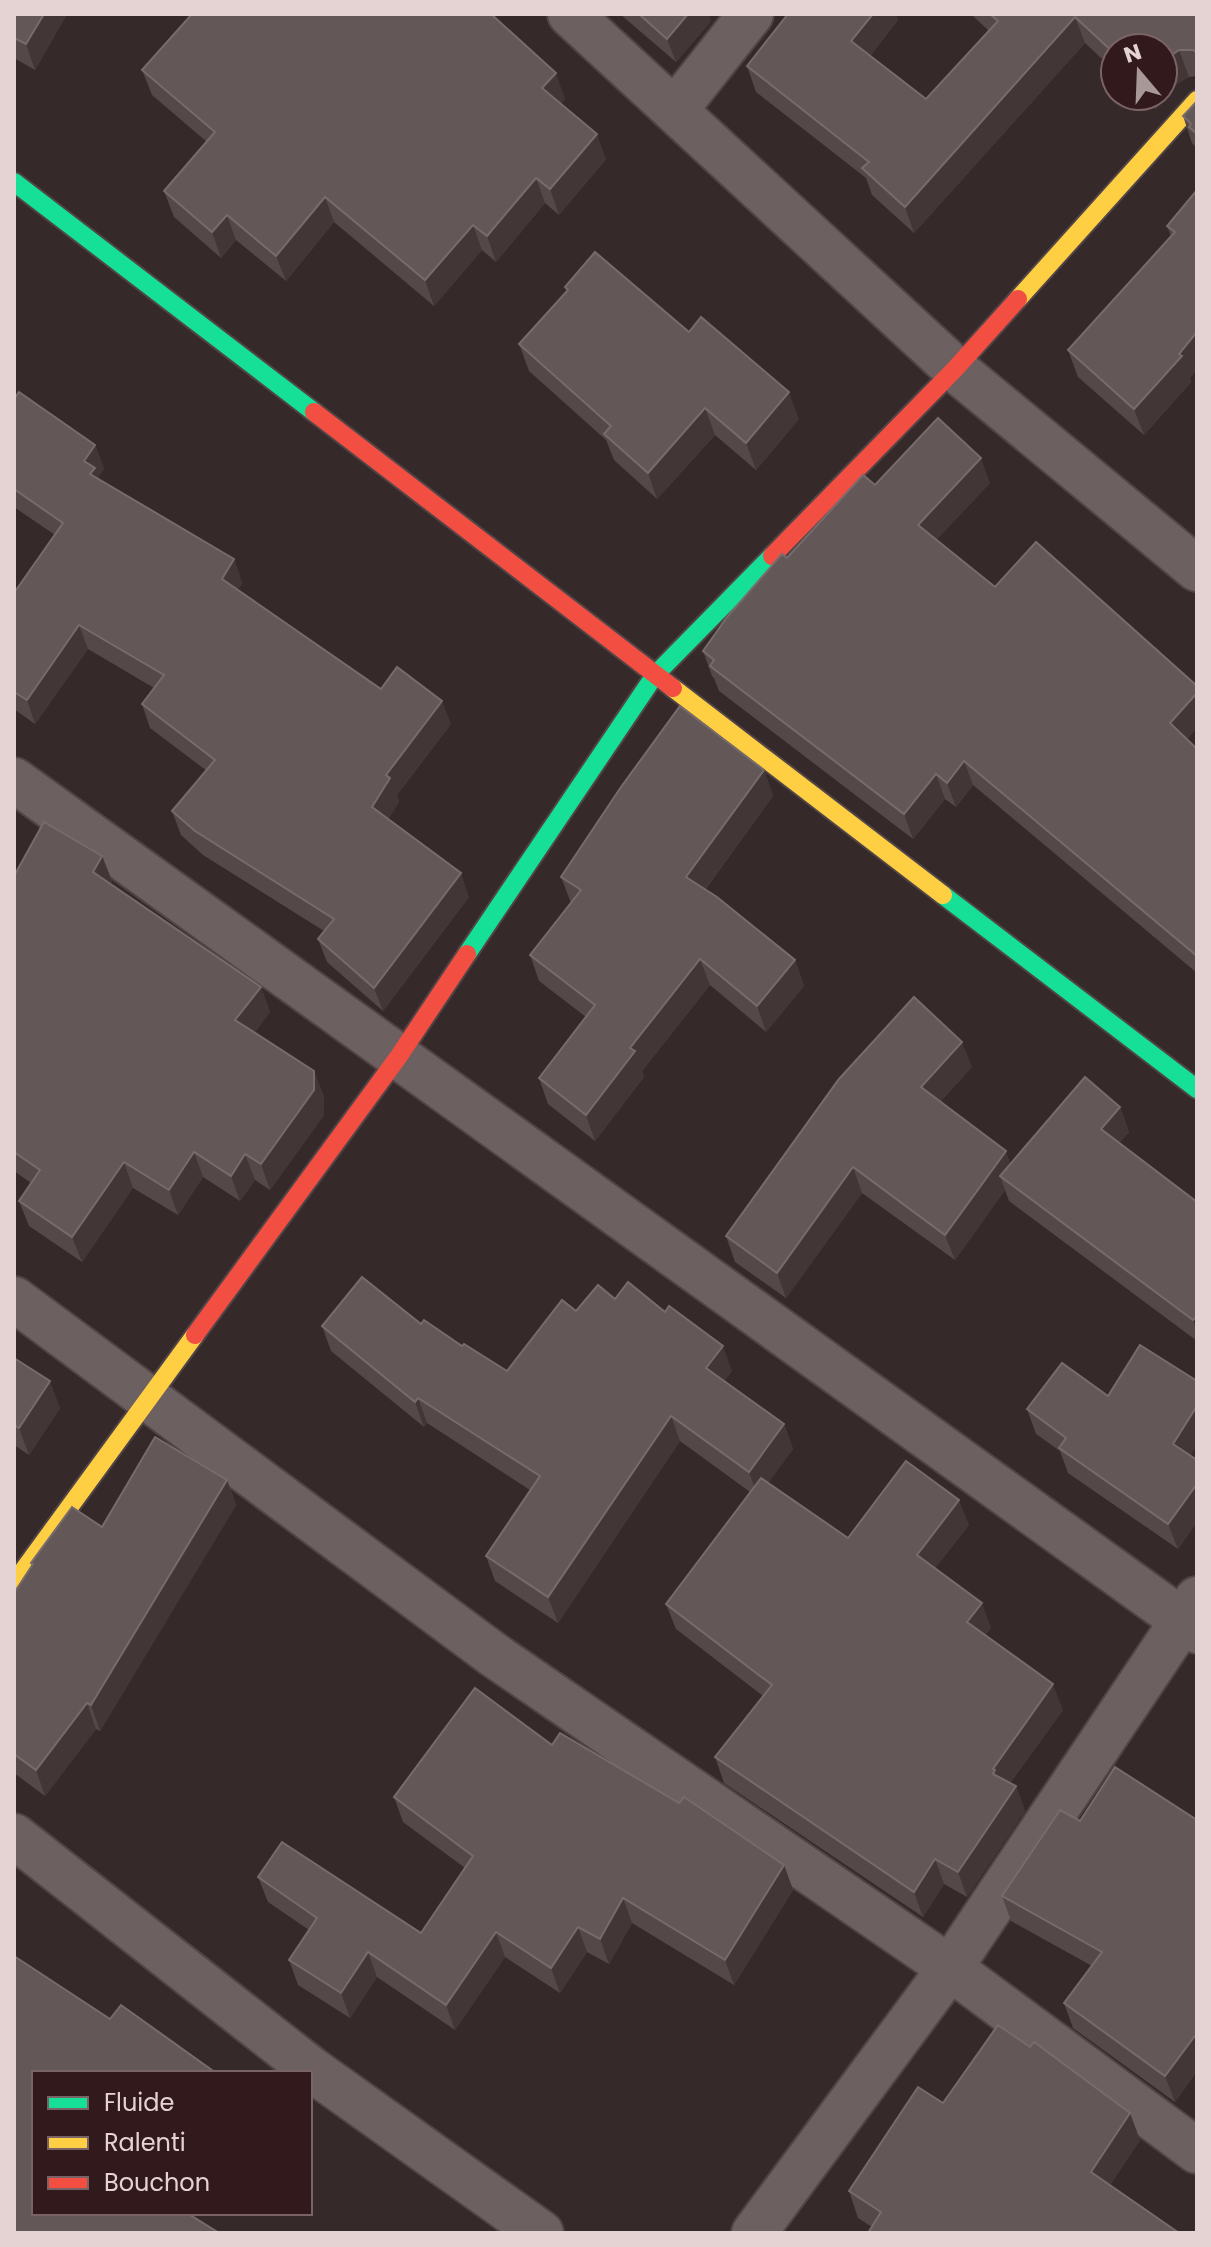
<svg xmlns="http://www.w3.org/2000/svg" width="1211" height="2247" font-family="Poppins,sans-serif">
<rect width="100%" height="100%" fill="#36292a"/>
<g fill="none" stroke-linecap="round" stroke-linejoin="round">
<defs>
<g id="street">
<path d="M570,14L955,369L1197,569"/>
<path d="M675,110L751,14"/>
<path d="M14,780L1197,1631"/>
<path d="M14,1299L494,1655L950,1968L1197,2151"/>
<path d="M14,1836L311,2069L541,2233"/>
<path d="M754,2233L950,1968L1197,1599"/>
</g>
<g id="fast">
<path d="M14,182L314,412"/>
<path d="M943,895L1197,1089"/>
<path d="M467,954L655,675L772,556"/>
</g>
<g id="slow">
<path d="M1018,299L1197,100"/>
<path d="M673,688L943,895"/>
<path d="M14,1583L195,1335"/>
</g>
<g id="jam">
<path d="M314,412L673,688"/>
<path d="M772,556L955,369L1018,299"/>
<path d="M195,1335L399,1056L467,954"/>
</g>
</defs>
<!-- street casing -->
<use href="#street" stroke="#514446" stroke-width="48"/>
<!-- fast casing -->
<use href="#fast" stroke="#514446" stroke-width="22"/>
<!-- slow casing -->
<use href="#slow" stroke="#514446" stroke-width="22"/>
<!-- jam casing -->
<use href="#jam" stroke="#514446" stroke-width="22"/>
<!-- street -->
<use href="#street" stroke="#6c6061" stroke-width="44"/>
<!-- fast -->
<use href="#fast" stroke="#16e098" stroke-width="18"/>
<!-- slow -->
<use href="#slow" stroke="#ffcf43" stroke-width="18"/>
<!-- jam -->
<use href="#jam" stroke="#f24e42" stroke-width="18"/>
</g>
<!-- wall -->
<g fill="#554849">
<path d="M14,14H67L35,70L14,58Z"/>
<path d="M620,14H708L711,21L676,62Z"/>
<path d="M971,14H1197V76L1189,77L1178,83L1156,109L1142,96H1163L1115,48V71L1085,43L914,233L872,195L866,178L756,92L747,66L898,20L870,56L926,99L989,31Z"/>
<path d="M142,70L565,99L561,103L606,159L559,215L545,203L496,262L482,250L434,306L334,222L286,281L236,240L221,258L174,217L164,191L207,142L152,95Z"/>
<path d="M1197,101V148L1192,143L1183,116Z"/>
<path d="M1197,190V369L1190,378L1191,382L1144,435L1078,377L1068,350L1171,236L1167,226Z"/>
<path d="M565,287L689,332L799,419L756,470L715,435L657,499L614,460L606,440L529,371L519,344L567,292Z"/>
<path d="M14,399L95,445L104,469L98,477L99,479L234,559L242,583L238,590L381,689L451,724L397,795L399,802L388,819L469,897L383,1011L327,962L318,939L324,931L203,855L181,835L172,811L207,771L150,728L142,704L154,688L88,649L35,724L14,709V593L55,535L14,507Z"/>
<path d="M990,483L936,540L995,587L1197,686V728L1187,739L1197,749V973L973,785L956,807L945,799L913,839L719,691L714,678L712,676L703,651L787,558L875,485Z"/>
<path d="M764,770L773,796L705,890L795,960L804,986L766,1032L710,985L642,1071L644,1077L595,1141L548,1104L539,1078L586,1017L539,981L530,955L571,903L561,877Z"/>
<path d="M102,856L112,881L110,884L261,987L270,1012L254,1033L314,1071L324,1097V1115L270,1190L255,1180L240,1201L203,1177L178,1215L133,1188L82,1262L29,1226L19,1201L31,1183L14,1171V876Z"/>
<path d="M972,1067L940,1102L1011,1164L1120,1107L1129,1132L1119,1143L1197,1202V1341L1009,1201L1005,1190L955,1260L862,1193L786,1298L735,1262L726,1236Z"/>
<path d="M615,1299L732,1371L724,1381L784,1424L793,1449L768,1483L848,1538L969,1525L935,1568L991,1628L985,1635L1063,1710L1010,1783L1016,1786L1025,1811L967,1897L944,1884L923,1917L724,1783L715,1757L763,1696L676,1629L666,1604L750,1492L680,1441L558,1623L495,1581L486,1556L530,1490L427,1423L424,1427L331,1351L322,1326L421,1324L507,1371L576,1311Z"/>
<path d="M14,1358L60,1408L29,1455L14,1445Z"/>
<path d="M1027,1409L1190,1456L1197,1460V1522L1178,1549L1068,1473L1060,1451L1036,1434Z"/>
<path d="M227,1480L236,1505L100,1731L96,1729L45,1796L14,1773V1593L32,1566L31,1563L102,1527Z"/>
<path d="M552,1745L784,1865L793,1890L734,1985L632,1923L609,1964L587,1952L560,1993L505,1957L455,2030L377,1977L350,2018L298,1985L289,1960L309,1930L268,1902L258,1877L421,1933L465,1868L403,1822L394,1797Z"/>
<path d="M1197,1820V2071L1175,2102L1073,2028L1064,2003L1092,1966L1011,1921L1002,1896L1080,1821Z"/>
<path d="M943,2103L1140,2140L1110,2185L872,2227L858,2218L849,2191Z"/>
</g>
<!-- shaded-wall -->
<g fill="#423637">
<path d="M44,14H67L35,70L26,44Z"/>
<path d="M688,14H708L711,21L676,62L667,39Z"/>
<path d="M873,14H896L898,20L860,68L851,41Z"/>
<path d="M1075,17L1085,43L914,233L905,207Z"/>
<path d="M1179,50L1189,77L1178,83L1156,109L1151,96H1163V64L1169,57Z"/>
<path d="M556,73L565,99L552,113L542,88Z"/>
<path d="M597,134L606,159L559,215L550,189Z"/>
<path d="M536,178L545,203L496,262L487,236Z"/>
<path d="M325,197L334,222L286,281L276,256Z"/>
<path d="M227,215L236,240L221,258L212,232Z"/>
<path d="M473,225L482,250L434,306L425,280Z"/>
<path d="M1197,332V369L1190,378L1191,382L1144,435L1134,409Z"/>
<path d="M789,392L799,419L756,470L746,443Z"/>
<path d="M705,408L715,435L657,499L648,473Z"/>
<path d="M95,445L104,469L98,477L103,492L99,498L84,461Z"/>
<path d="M981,458L990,483L927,550L918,525Z"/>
<path d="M234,559L242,583L231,603L222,579Z"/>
<path d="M79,625L88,649L35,724L27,700Z"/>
<path d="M1197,693V728L1179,748L1170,723Z"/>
<path d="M442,701L451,724L397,795L399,802L381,831L372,807L386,775Z"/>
<path d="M964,761L973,785L956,807L947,783Z"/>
<path d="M764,770L773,796L695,903L686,877Z"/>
<path d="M936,774L945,799L913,839L904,814Z"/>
<path d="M102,856L112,881L102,898L93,872Z"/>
<path d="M461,873L469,897L383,1011L374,988Z"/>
<path d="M700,959L710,985L642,1071L644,1077L595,1141L586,1115L630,1048Z"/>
<path d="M795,960L804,986L766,1032L757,1006Z"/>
<path d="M261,987L270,1012L244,1046L235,1020Z"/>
<path d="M962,1042L972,1067L930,1113L921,1087Z"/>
<path d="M314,1071L324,1097V1115L270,1190L261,1164Z"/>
<path d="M1120,1107L1129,1132L1110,1153L1101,1129Z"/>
<path d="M1006,1151L1015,1177L1000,1176L1005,1190L955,1260L945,1235Z"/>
<path d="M194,1152L203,1177L178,1215L169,1190Z"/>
<path d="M245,1154L255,1180L240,1201L231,1176Z"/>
<path d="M124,1162L133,1188L82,1262L72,1237Z"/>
<path d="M853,1167L862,1193L786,1298L777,1273Z"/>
<path d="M1197,1316V1331L1193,1320Z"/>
<path d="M723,1346L732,1371L715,1393L706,1368Z"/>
<path d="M50,1381L60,1408L29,1455L19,1428Z"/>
<path d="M418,1398L427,1423L424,1427L415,1402Z"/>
<path d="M1197,1406V1445L1182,1469L1173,1444Z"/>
<path d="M671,1416L680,1441L558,1623L548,1597Z"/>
<path d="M784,1424L793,1449L758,1497L749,1472Z"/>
<path d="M227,1480L236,1505L100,1731L91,1705Z"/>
<path d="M1197,1484V1522L1178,1549L1168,1524Z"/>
<path d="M959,1500L969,1525L926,1580L917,1555Z"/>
<path d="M982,1603L991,1628L976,1647L967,1622Z"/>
<path d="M1053,1684L1063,1710L1003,1792L993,1774V1769Z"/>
<path d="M87,1703L96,1729L45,1796L36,1770Z"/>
<path d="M1016,1786L1025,1811L967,1897L958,1872Z"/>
<path d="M935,1859L944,1884L923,1917L914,1892Z"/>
<path d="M784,1865L793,1890L734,1985L725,1960Z"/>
<path d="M623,1898L632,1923L609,1964L600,1939Z"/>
<path d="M578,1927L587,1952L560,1993L551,1968Z"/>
<path d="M496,1932L505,1957L455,2030L446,2005Z"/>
<path d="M368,1952L377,1977L350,2018L341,1993Z"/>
<path d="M1197,2033V2071L1175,2102L1165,2076Z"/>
<path d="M1130,2113L1140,2140L1101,2198L1091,2172Z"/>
</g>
<!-- building -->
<g fill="#645758" stroke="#786b6c" stroke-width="2">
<path d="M14,14H44L26,44L14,38Z"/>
<path d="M192,14H491L556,73L542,88L597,134L550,189L536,178L487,236L473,225L425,280L325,197L276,256L227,215L212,232L164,191L215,132L142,70Z"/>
<path d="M639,14H688L667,39Z"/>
<path d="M788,14H873L851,41L926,99L998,21L990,14H1197V52L1193,50H1179L1169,57L1163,64V48H1115V54L1075,17L905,207L862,168L869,162L747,66Z"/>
<path d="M1197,101V134L1189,127L1191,124L1183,116Z"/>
<path d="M1197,190V332L1179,354L1182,356L1134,409L1068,350L1175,232L1167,226Z"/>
<path d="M595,252L689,332L701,317L789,392L746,443L705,408L648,473L604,434L611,426L519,344L568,290L565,287Z"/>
<path d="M19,392L95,445L84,461L95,468L90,474L234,559L222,579L381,689L397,667L442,701L386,775L390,778L372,807L461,873L374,988L318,939L334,919L195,831L172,811L215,760L142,704L164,675L79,625L27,700L14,692V593L63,523L14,489V399Z"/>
<path d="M938,418L981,458L918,525L995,587L1036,542L1197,686V693L1170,723L1197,749V956L964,761L947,783L936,774L904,814L710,666L714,660L703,651L727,617L782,554L787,558L863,475L875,485Z"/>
<path d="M680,706L764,770L686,877L717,897L795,960L757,1006L700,959L630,1048L635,1051L586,1115L539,1078L595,1005L530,955L581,890L561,877L621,787Z"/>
<path d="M44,822L102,856L93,872L261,987L235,1020L314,1071V1090L261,1164L245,1154L231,1176L194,1152L169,1190L124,1162L72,1237L19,1201L40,1170L14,1152V876Z"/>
<path d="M914,997L962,1042L921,1087L1006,1151L945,1235L853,1167L777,1273L726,1236L839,1079Z"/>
<path d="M1085,1077L1120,1107L1101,1129L1197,1202V1316L1193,1320L1000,1176Z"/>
<path d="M362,1277L421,1324L424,1320L462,1346L464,1344L507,1371L562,1300L576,1311L598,1285L615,1299L628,1282L665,1312L669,1306L723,1346L706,1368L784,1424L749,1472L671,1416L548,1597L486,1556L540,1476L418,1398L415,1402L322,1326Z"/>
<path d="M1140,1345L1197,1381V1406L1173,1444L1197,1460V1484L1168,1524L1059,1448L1066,1438L1027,1409L1062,1363L1108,1396Z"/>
<path d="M14,1358L50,1381L19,1428L14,1425Z"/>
<path d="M155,1437L227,1480L91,1705L87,1703L36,1770L14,1754V1593L33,1564L31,1563L72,1507L102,1527Z"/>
<path d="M906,1461L959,1500L917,1555L982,1603L967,1622L1053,1684L993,1769L995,1770L993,1774L1016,1786L958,1872L935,1859L914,1892L715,1757L772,1685L666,1604L761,1478L848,1538Z"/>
<path d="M475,1688L552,1745L560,1733L679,1803L684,1797L784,1865L725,1960L623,1898L600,1939L578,1927L551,1968L496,1932L446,2005L368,1952L341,1993L289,1960L317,1918L258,1877L282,1842L421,1933L473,1856L394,1797Z"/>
<path d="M1115,1767L1197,1820V2033L1165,2076L1064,2003L1102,1952L1002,1896L1060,1810L1080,1821Z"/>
<path d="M14,1956L110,2019L121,2005L216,2073H34V2213H187L219,2233L14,2232Z"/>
<path d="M998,2025L1030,2047L1034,2042L1130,2113L1091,2172L1179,2233H868L881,2212L849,2191L918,2087L943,2103Z"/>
</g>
<!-- border -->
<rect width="1211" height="2247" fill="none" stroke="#e5d3d4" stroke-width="32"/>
<!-- legend -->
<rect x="32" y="2071" width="280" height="144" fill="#32191c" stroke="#7a6366" stroke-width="2"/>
<rect x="48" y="2097" width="40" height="12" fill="#16e098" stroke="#7a6366" stroke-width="2"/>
<text x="104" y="2111" font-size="24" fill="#e5d3d4">Fluide</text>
<rect x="48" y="2137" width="40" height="12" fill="#ffcf43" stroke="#7a6366" stroke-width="2"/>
<text x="104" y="2151" font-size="24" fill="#e5d3d4">Ralenti</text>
<rect x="48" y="2177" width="40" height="12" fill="#f24e42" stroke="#7a6366" stroke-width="2"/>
<text x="104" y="2191" font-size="24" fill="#e5d3d4">Bouchon</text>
<!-- north arrow -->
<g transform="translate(1139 72) rotate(341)"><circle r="38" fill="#32191c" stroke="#7a6366" stroke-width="2"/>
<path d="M0-6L14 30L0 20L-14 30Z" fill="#a89898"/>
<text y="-12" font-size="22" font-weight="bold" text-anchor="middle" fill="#e5d3d4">N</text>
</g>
</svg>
